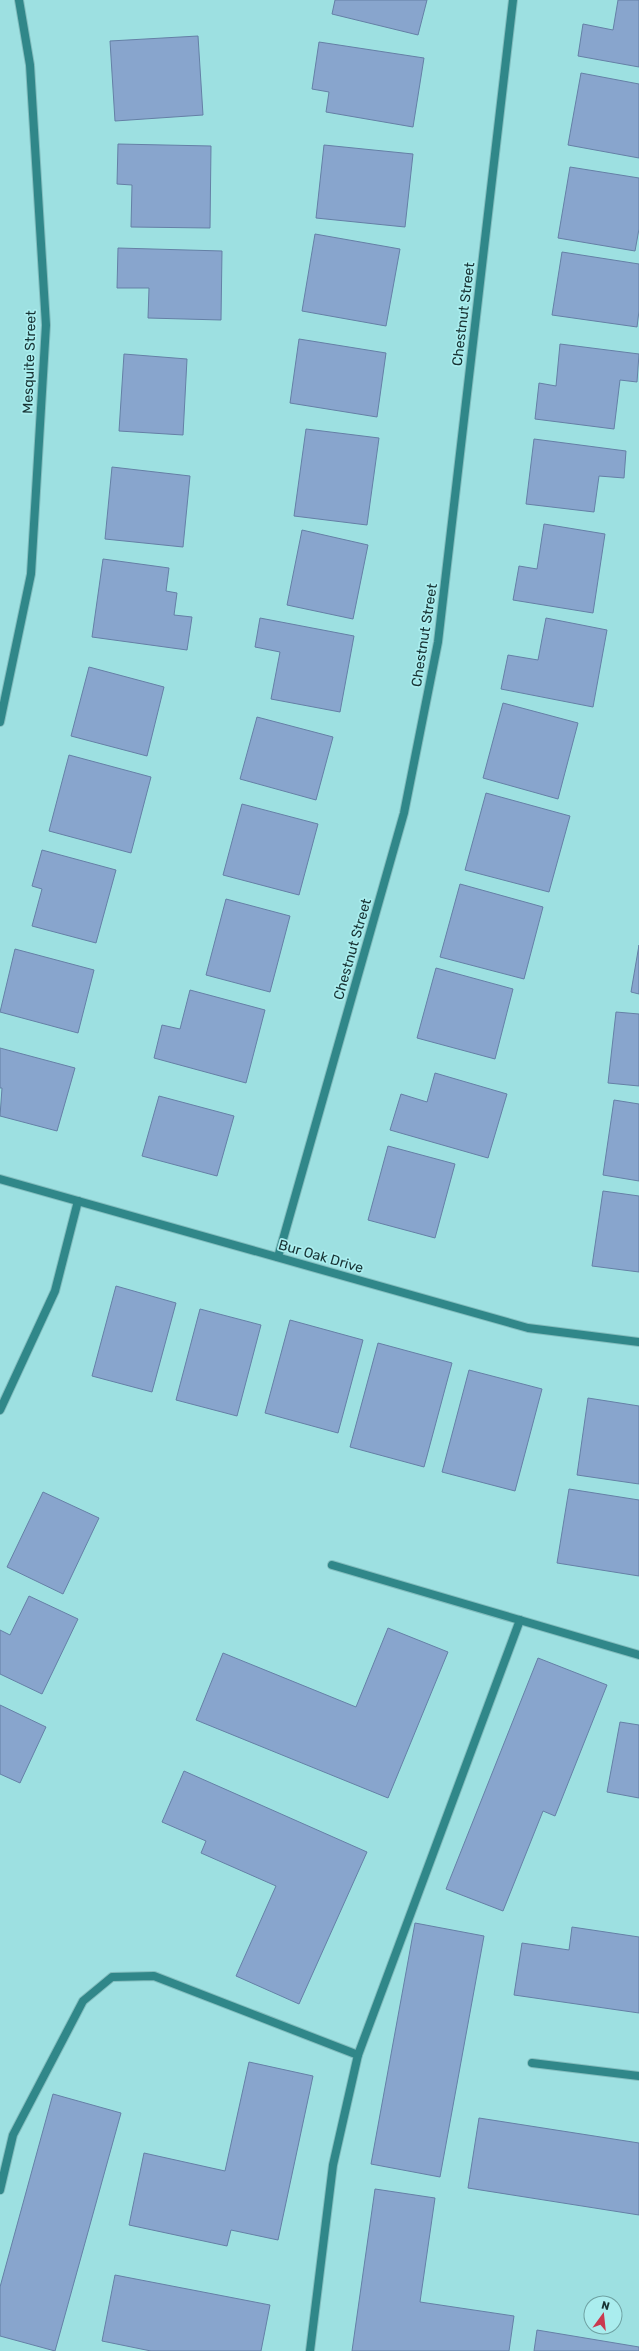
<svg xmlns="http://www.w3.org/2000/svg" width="639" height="2351" font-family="Rubik,sans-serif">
<rect width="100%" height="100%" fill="#9de0e1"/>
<!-- building -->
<g fill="#88a5cd" stroke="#6580a6">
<path d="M335,0H427L418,35L332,14Z"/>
<path d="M618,0H639V67L578,56L583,24L613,30Z"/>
<path d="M198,36L203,115L115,121L110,41Z"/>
<path d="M319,42L424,58L413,127L326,112L329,92L312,89Z"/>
<path d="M581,73L639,84V158L568,145Z"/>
<path d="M118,144L211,146L210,228L131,227L132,185L117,184Z"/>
<path d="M324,145L413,154L405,227L316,218Z"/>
<path d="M570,167L639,178V229L635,251L558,238Z"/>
<path d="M315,234L400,249L386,326L302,311Z"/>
<path d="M118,248L222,251L221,320L148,318L149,288H117Z"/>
<path d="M562,252L639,264V311L637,327L552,315Z"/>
<path d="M299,339L386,353L377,417L290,403Z"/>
<path d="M560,344L639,354L637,382L620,380L614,429L535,419L539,383L556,386Z"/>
<path d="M124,354L187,359L183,435L119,431Z"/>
<path d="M306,429L379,438L367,525L294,516Z"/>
<path d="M534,439L626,451L624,478L599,476L594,512L526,504Z"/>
<path d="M112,467L190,476L183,547L105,539Z"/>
<path d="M544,524L605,534L593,613L513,600L519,566L537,569Z"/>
<path d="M302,530L368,545L353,619L287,605Z"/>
<path d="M103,559L169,568L166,591L177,593L174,615L192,617L187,650L92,637Z"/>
<path d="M260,618L354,636L340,712L271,699L280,652L255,647Z"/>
<path d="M546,618L607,630L593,707L501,689L508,655L538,660Z"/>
<path d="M89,667L164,687L147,756L71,736Z"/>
<path d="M503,703L578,723L558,799L483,778Z"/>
<path d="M257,717L333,737L316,800L240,779Z"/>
<path d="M69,755L151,777L131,853L49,831Z"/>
<path d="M486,793L570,816L549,892L465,870Z"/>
<path d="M242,804L318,824L299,895L223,875Z"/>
<path d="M42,850L116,870L96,943L32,926L42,889L32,886Z"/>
<path d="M460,884L543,907L524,979L440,957Z"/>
<path d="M226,899L290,916L270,992L206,975Z"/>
<path d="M639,945V994L631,992Z"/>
<path d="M15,949L94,970L78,1033L0,1012Z"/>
<path d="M436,968L513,989L495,1059L417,1038Z"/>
<path d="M190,990L265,1010L246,1083L154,1058L162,1025L180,1029Z"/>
<path d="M616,1012L639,1014V1086L608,1083Z"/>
<path d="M0,1048L75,1068L57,1131L0,1116L2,1088H0Z"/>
<path d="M435,1073L507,1094L488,1158L390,1130L401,1094L427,1102Z"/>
<path d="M159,1096L234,1116L217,1176L142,1156Z"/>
<path d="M614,1100L639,1104V1181L603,1175Z"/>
<path d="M388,1146L455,1164L435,1238L368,1220Z"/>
<path d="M603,1191L639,1196V1272L592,1266Z"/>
<path d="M116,1286L176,1303L152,1392L92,1376Z"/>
<path d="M200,1309L261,1325L237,1416L176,1400Z"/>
<path d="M290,1320L363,1340L338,1433L265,1413Z"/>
<path d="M378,1343L452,1363L424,1467L350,1447Z"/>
<path d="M469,1370L542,1389L515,1491L442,1472Z"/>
<path d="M588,1398L639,1406V1484L577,1475Z"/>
<path d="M569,1489L639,1500V1576L557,1563Z"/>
<path d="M43,1492L99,1518L63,1594L7,1567Z"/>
<path d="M29,1596L78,1619L42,1694L0,1674V1630L10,1635Z"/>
<path d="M388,1628L448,1652L388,1798L196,1720L223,1653L356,1707Z"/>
<path d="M538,1658L607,1685L555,1816L543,1811L503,1911L446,1889Z"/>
<path d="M0,1705L46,1727L20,1783L0,1774Z"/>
<path d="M620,1722L639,1725V1798L607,1792Z"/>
<path d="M184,1771L367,1852L299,2004L236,1976L276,1886L201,1853L206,1841L162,1822Z"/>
<path d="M415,1923L484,1936L440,2177L371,2164Z"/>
<path d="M572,1927L639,1937V2013L514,1995L522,1943L569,1950Z"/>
<path d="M249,2062L313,2076L278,2240L231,2230L227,2246L129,2225L144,2153L225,2171Z"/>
<path d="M53,2094L121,2113L55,2351L0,2336V2287Z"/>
<path d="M479,2118L639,2143V2215L468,2188Z"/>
<path d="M375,2189L435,2198L420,2302L514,2316L509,2351H352Z"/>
<path d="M115,2275L270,2305L261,2351H151L102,2341Z"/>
<path d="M537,2330L639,2347V2351H534Z"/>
</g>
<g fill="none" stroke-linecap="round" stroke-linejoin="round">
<defs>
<g id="lane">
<path d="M332,1565L639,1655"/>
<path d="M532,2063L639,2076"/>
<path d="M0,2190L13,2135L83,2001L112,1977L154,1976L358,2055"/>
<path d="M310,2351L333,2165L358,2055L520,1620"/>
</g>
<g id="street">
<path d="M0,722L31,574L46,325L30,65L19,0"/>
<path d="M0,1179L528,1328L639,1342"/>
<path d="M278,1257L404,813L438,642L513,0"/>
<path d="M0,1410L55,1291L78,1201"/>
</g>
</defs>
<!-- lane casing -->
<use href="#lane" stroke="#82bdbe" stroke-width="10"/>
<!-- street casing -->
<use href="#street" stroke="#82bdbe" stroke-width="10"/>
<!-- lane -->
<use href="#lane" stroke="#308789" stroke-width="8"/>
<!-- street -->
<use href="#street" stroke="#308789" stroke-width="8"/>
</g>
<g text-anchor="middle" stroke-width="3.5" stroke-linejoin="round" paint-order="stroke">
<!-- street labels -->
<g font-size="14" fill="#173233" stroke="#aaedee">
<text transform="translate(463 314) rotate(-83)" y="5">Chestnut Street</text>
<text transform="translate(29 362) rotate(-88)" y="5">Mesquite Street</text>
<text transform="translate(424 635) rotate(-81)" y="5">Chestnut Street</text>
<text transform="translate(352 949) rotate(-74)" y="5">Chestnut Street</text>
<text transform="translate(321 1256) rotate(16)" y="5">Bur Oak Drive</text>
</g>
</g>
<!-- north arrow -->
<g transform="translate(603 2315) rotate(15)"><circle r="19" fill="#aaedee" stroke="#6fa2a3"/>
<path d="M0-3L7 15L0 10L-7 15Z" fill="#ca394f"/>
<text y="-6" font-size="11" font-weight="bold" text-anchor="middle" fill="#173233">N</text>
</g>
</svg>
